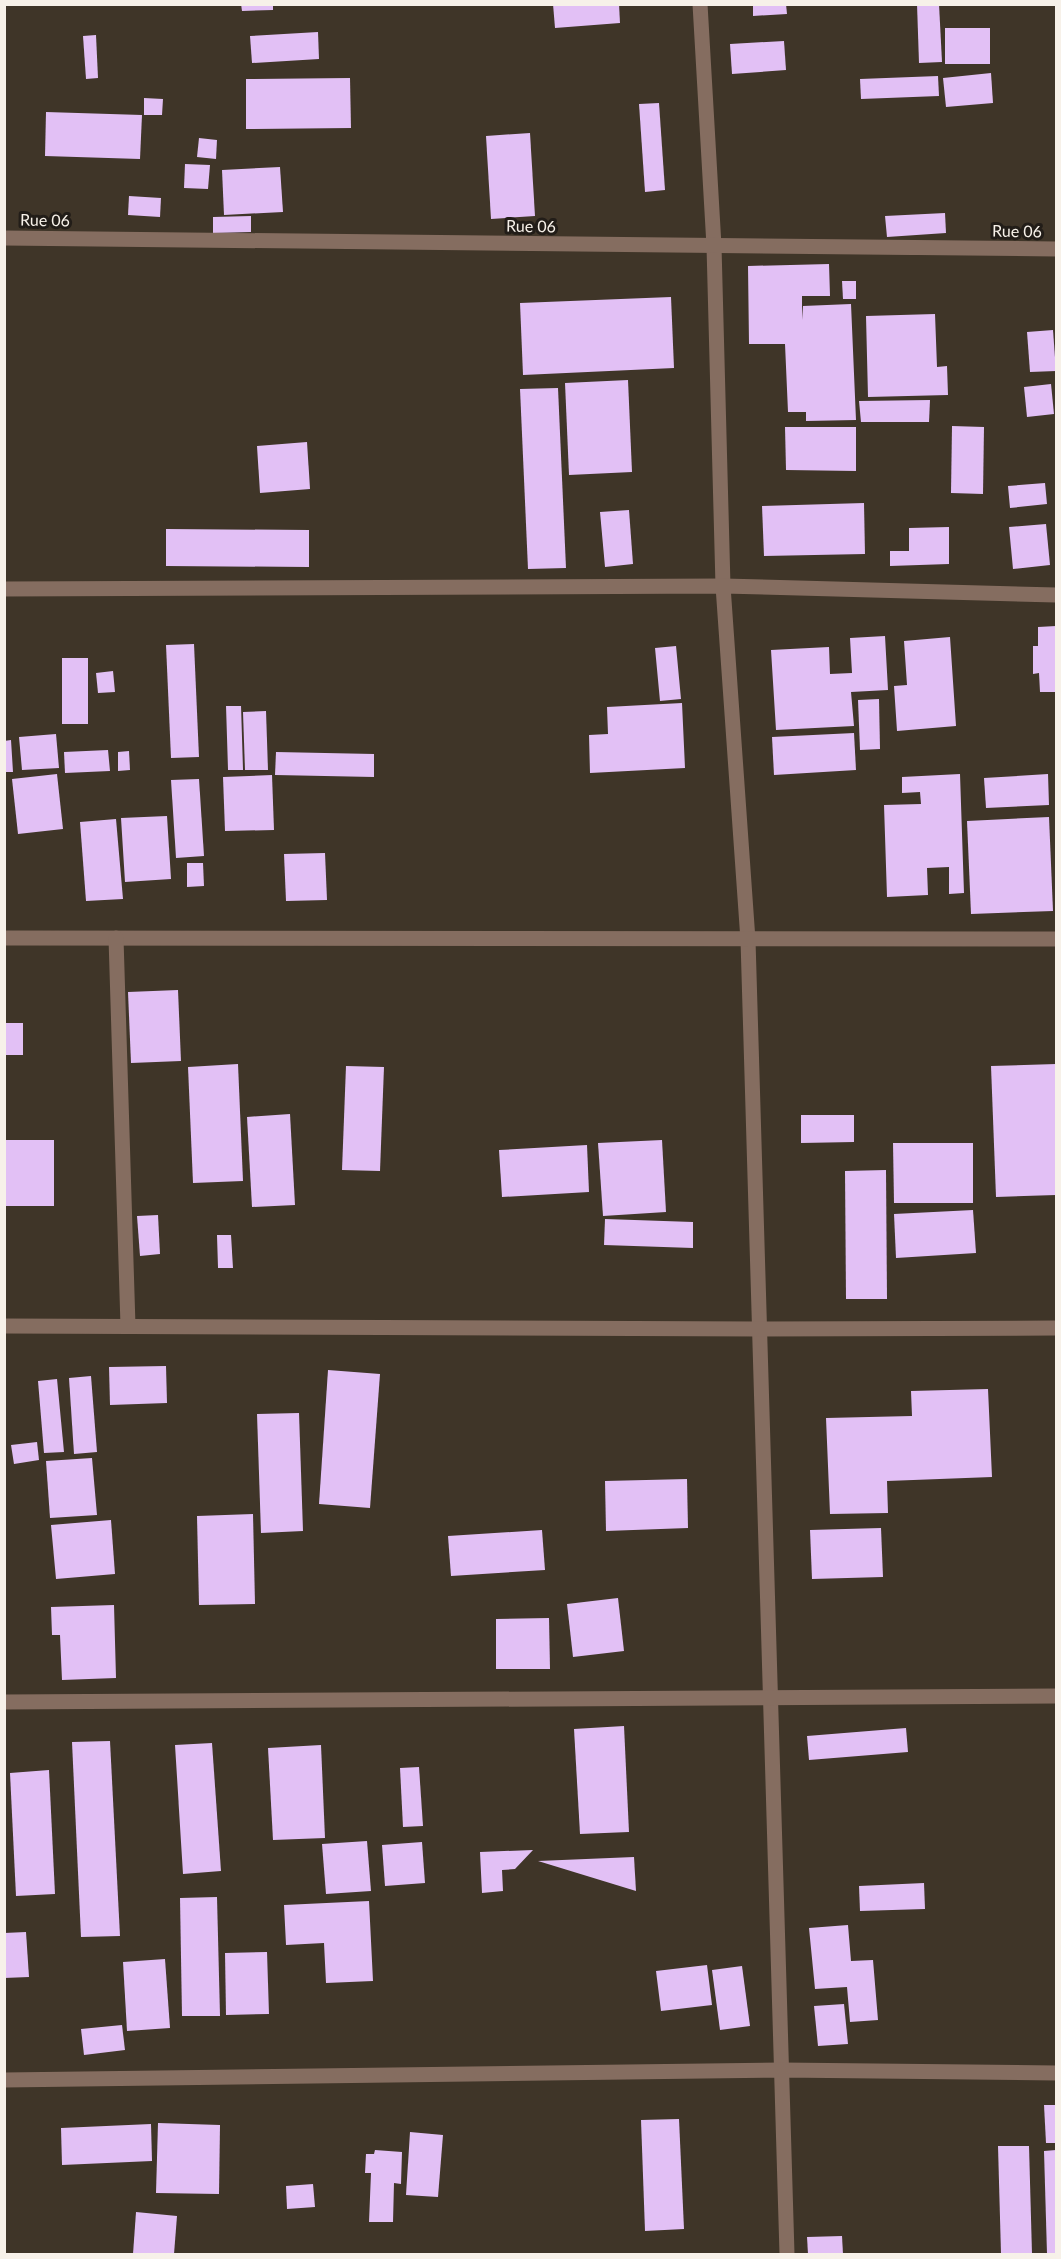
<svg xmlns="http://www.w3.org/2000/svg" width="1061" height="2259" font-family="Lato,sans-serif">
<rect width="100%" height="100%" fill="#3f3528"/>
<!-- building -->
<g fill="#e2c0f5">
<path d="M241,4H273V10L242,11Z"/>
<path d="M553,4H619L620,23L555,28Z"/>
<path d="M753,4H786L787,14L753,16Z"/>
<path d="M917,4H939L942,62L919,63Z"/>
<rect x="945" y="28" width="45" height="36"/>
<path d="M318,32L319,59L252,63L250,36Z"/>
<path d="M96,35L98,78L86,79L83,36Z"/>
<path d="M784,41L786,70L732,74L730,44Z"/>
<path d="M991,73L993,103L946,107L943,78Z"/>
<path d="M938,76L939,96L861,99L860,79Z"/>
<path d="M350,78L351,128L246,129V79Z"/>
<path d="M144,98L163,99L162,115H144Z"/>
<path d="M659,103L665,190L645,192L639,104Z"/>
<path d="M46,112L142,115L140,159L45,156Z"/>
<path d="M530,133L535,216L491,219L486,136Z"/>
<path d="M199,138L217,140L216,159L197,157Z"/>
<path d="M185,164L210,165L208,189L184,188Z"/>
<path d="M280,167L283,212L224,215L222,170Z"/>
<path d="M129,196L161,198L160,217L128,215Z"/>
<path d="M945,213L946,233L887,237L885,216Z"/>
<path d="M251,216V232L213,233V217Z"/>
<path d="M829,264L830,296H802V320L803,306L851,304L856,420L806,421V412H788L785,344H749L748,266Z"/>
<path d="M842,281H856V299H843Z"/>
<path d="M671,297L674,368L523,375L520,303Z"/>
<path d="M935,314L937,367L947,366L948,395L868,397L866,316Z"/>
<path d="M1053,330L1056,371L1030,372L1027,332Z"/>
<path d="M628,380L632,472L569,475L565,383Z"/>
<path d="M1051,384L1054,414L1027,417L1024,387Z"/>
<path d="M558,388L566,568L528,569L520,389Z"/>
<path d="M930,400L929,422H861L859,401Z"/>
<path d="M952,426L984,427L983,494L951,493Z"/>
<path d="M785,427H856V471L786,470Z"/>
<path d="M307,442L310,489L260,493L257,446Z"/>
<path d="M1045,483L1047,504L1010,508L1008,486Z"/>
<path d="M864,503L865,554L764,556L762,506Z"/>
<path d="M629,510L633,564L605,567L600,512Z"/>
<path d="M1046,524L1050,565L1013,569L1009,527Z"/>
<path d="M949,527V564L890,566V551H909V528Z"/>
<path d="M166,529L309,530V567L166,566Z"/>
<path d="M1056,626V692H1040L1039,673L1033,674V646H1038V627Z"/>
<path d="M885,636L888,690L851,692L854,726L776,730L771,650L829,647L830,674L852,673L850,638Z"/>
<path d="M950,637L956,726L897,731L894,686L907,685L904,641Z"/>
<path d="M194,644L199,757L171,758L166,645Z"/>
<path d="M676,646L681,699L660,701L655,648Z"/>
<rect x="62" y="658" width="26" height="66"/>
<path d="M113,671L115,692L98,693L96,673Z"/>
<path d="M879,699L880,749L860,750L858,700Z"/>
<path d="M682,703L685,768L590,773L589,735L608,734L607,707Z"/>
<path d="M226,706H241L243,770H228Z"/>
<path d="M266,711L268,770H245L243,712Z"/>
<path d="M854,733L856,770L774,775L772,737Z"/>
<path d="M56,734L59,768L22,770L19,737Z"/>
<path d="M11,740L13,772H4V741Z"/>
<path d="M108,750L110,771L65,773L64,752Z"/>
<path d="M129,751L130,770L118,771V752Z"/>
<path d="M276,752L374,754V777L275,775Z"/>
<path d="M57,774L63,829L18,834L12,779Z"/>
<path d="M960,774L964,893L949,894V867L927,868L928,895L887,897L884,805L921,804L920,792L902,793V777Z"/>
<path d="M1048,774L1049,805L986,808L984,778Z"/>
<path d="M272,775L274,830L225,831L223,777Z"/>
<path d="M199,779L204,856L176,858L171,780Z"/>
<path d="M167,816L171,879L125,882L121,818Z"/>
<path d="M1049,817L1053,911L971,914L967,821Z"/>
<path d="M116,819L123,899L86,901L80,822Z"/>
<path d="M325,853L327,900L286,901L284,854Z"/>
<path d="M187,863H203L204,886L187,887Z"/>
<path d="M178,990L181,1061L131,1063L128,992Z"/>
<rect x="4" y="1023" width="19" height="32"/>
<path d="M238,1064L243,1181L193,1183L188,1067Z"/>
<path d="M1056,1064V1195L996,1197L991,1066Z"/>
<path d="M346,1066L384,1067L380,1171L342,1170Z"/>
<path d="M290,1114L295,1205L252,1207L247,1117Z"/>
<path d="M801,1115H854V1142L801,1143Z"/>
<rect x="4" y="1140" width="50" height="66"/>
<path d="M662,1140L666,1212L603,1216L598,1143Z"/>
<path d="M893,1143H973V1203H894Z"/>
<path d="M587,1145L589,1192L502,1197L499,1150Z"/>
<path d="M886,1170L887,1299H846L845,1171Z"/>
<path d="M973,1210L976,1253L896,1258L894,1214Z"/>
<path d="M158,1215L160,1254L140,1256L137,1216Z"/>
<path d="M605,1219L693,1222V1248L604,1245Z"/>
<path d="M217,1235H231L233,1268H218Z"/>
<path d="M166,1366L167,1403L110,1405L109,1367Z"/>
<path d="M328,1370L380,1374L370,1508L319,1504Z"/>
<path d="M91,1376L97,1452L74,1454L69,1378Z"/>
<path d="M57,1379L64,1452L44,1453L38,1381Z"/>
<path d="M988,1389L992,1477L887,1481L888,1513L830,1514L826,1418L912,1416L911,1391Z"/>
<path d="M299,1413L303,1531L261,1533L257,1414Z"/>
<path d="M37,1442L39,1460L14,1464L11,1445Z"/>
<path d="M92,1458L97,1515L50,1518L46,1461Z"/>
<path d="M687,1479L688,1528L606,1531L605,1481Z"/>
<path d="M253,1514L255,1604L199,1605L197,1516Z"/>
<path d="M111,1520L115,1574L56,1579L51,1525Z"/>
<path d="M881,1528L883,1577L812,1579L810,1530Z"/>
<path d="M542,1530L545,1570L451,1576L448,1536Z"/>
<path d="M618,1598L624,1651L573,1657L567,1604Z"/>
<path d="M114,1605L116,1678L62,1680L60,1635H52L51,1607Z"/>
<path d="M549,1618L550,1669H496V1619Z"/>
<path d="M624,1726L629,1832L580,1834L574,1729Z"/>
<path d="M906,1728L908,1752L809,1760L807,1736Z"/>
<path d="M110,1741L120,1936L81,1937L72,1742Z"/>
<path d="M212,1743L221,1871L183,1874L175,1745Z"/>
<path d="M321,1745L325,1838L273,1840L268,1748Z"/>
<path d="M419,1767L423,1826L403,1827L400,1768Z"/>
<path d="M49,1770L55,1894L16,1896L10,1773Z"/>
<path d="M367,1841L371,1891L326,1894L322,1844Z"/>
<path d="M422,1842L425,1883L385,1886L382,1845Z"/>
<path d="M533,1850L515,1869L502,1870L503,1891L482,1893L480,1852Z"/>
<path d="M634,1857L636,1891L538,1861Z"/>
<path d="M924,1883L925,1909L860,1911L859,1886Z"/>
<path d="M217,1897L220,2016H182L180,1898Z"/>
<path d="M369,1901L373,1981L326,1983L324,1943L286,1945L284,1905Z"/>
<path d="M848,1925L851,1961L873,1960L878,2020L850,2022L847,1987L815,1989L809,1928Z"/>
<path d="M26,1932L29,1977L4,1978V1933Z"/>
<path d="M267,1952L269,2014L226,2015L225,1953Z"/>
<path d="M165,1959L170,2028L127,2031L123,1962Z"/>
<path d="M707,1965L712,2005L661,2011L656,1971Z"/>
<path d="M742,1966L750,2026L720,2030L712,1970Z"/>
<path d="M844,2004L848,2044L818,2046L814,2006Z"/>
<path d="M122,2025L125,2050L84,2055L81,2029Z"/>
<path d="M1044,2105H1056V2143H1046Z"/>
<path d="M679,2119L684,2229L645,2231L641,2120Z"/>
<path d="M158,2123L220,2125L219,2194L156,2193Z"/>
<path d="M151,2124L152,2161L62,2165L61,2128Z"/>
<path d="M410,2132L443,2135L438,2197L406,2195Z"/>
<path d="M998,2146H1029L1032,2254H1001Z"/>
<path d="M375,2150L402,2152L401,2184L394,2183L393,2222H369L371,2173H365L366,2154H374Z"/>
<path d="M1056,2150V2254H1047L1044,2151Z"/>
<path d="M313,2184L315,2207L287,2209L286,2186Z"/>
<path d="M136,2212L177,2216L174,2254H133Z"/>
<path d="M842,2236L843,2254H808L807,2237Z"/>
</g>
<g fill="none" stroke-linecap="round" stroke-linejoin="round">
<!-- minor -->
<g stroke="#856d60" stroke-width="15">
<path d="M700,4L714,246L723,586L748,940L787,2254"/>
<path d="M4,238L1056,249"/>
<path d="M4,589L723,586L1056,595"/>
<path d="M4,938L1056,939"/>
<path d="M116,938L128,1326"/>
<path d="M4,1326L759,1329L1056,1328"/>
<path d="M4,1702L1056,1696"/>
<path d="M4,2080L781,2070L1056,2073"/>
</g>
</g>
<g text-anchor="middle" stroke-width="6" stroke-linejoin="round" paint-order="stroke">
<!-- street labels -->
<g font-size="16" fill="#f7f1e9" stroke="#221d18">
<text transform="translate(45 220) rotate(1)" y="6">Rue 06</text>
<text transform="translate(531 226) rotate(1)" y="6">Rue 06</text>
<text transform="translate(1017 231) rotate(1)" y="6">Rue 06</text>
</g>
</g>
<!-- border -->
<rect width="1061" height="2259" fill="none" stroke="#f7f1e9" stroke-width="12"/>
</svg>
